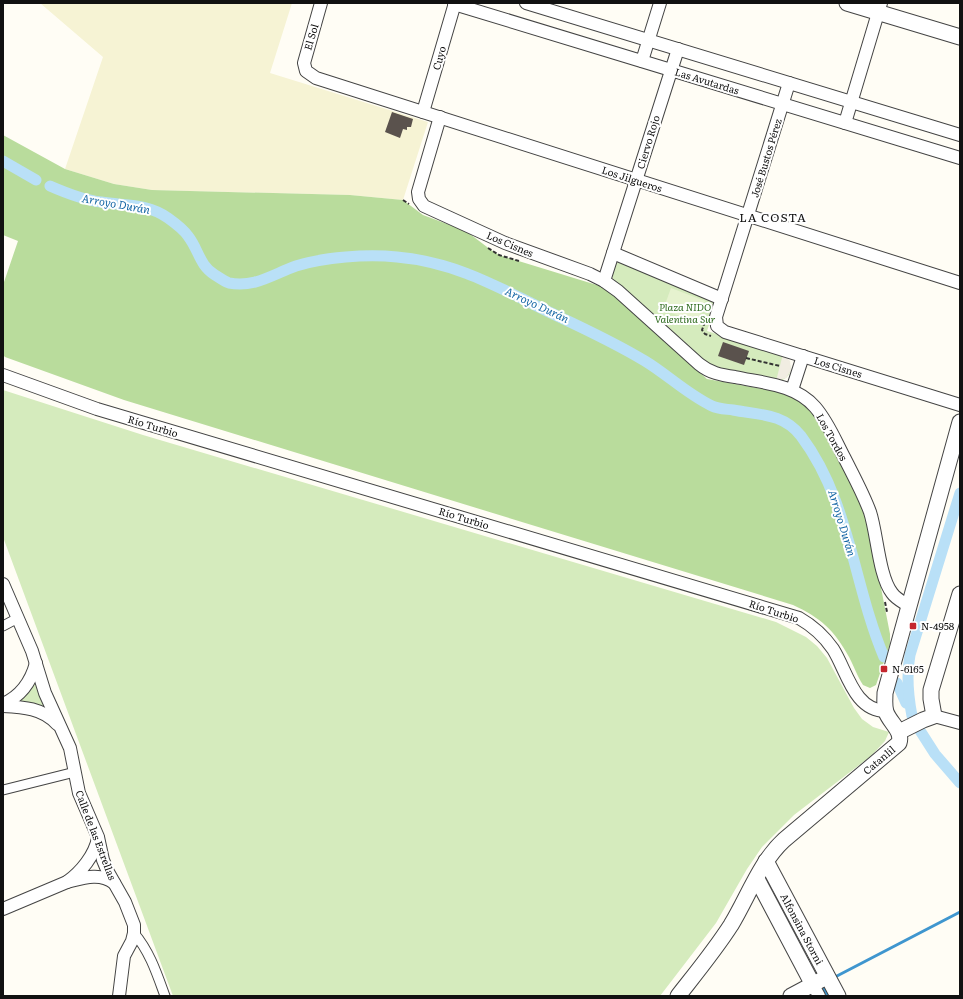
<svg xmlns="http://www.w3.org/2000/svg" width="963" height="999" font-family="Literata,serif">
<rect width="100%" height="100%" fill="#fffdf5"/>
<!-- farmland -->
<path fill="#f6f3d4" d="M40,3H292L270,73L428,122L403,200L350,195L152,190L114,184L65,169L103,57Z"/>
<!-- green -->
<g fill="#d5ebbd">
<path d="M619,261L714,301L715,307L707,331L783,354C793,362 794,377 780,381L721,370L706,363L613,280C611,274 614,265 619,261Z"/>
<path d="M3,390L143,435L776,622L806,637L817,646L827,658L854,708L862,719L873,727L889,732L885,741L871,756L794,815L762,847L747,869L716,923L660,996H173L3,537Z"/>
<path d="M34,682L48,712L13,703Z"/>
</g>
<!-- forest -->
<path fill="#b9dc9c" d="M3,135L65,169L114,184L152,190L350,195L403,200L423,215L466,231L491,250L499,255L600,286L613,295L707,379L785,393L797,399L810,410L820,421L859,498L869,526L890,634V644L876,685L870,688L863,685C857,676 854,666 849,657C834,630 821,618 793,605L124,400L5,357L3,355V285L18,241L3,235Z"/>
<!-- pitch -->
<path fill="#e6f2cf" d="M671,288L705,301L697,322L663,310Z"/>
<!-- plaza -->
<path fill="#f1ede2" d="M783,354L790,361L791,370L786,378L776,381Z"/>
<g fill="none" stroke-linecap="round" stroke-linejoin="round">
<!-- stream -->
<g stroke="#3f96cf" stroke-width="3">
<path d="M835,977L960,912"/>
<path d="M824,989L828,996"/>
</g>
<!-- canal -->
<g stroke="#b9e0f7" stroke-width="11">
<path d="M3,161L36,180"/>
<path d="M50,186C66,193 83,200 101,202C125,206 147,203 168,218C175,223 184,230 188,236C199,250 199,265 215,275C220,278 224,281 229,283C255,288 273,274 296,266C324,257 367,254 397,257C455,262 498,287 549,312C581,327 614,342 645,361C668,375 687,394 712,406C718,409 726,409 733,410C759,415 783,413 801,436C850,501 853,584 884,657"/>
<path d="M897,683L906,703"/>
<path d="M912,716C908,695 906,676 910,655L960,493"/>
<path d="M919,729L935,754L960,783"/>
</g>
</g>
<!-- building -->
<g fill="#5a524d">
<path d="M392,112L413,119L411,127H407V130L403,129L400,138L385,132Z"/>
<path d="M723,342L749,351L744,365L718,356Z"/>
</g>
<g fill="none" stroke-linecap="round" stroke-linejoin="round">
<defs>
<g id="pedestrian">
<path d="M3,626L18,618"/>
<path d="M3,790L75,772"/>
<path d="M134,933C150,952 157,974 165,996"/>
</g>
<g id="minor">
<path d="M321,3L304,63L306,71L316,78L960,283"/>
<path d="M526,3L960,135"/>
<path d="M454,4L960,158"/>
<path d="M642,61L660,3"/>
<path d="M789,83L716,317L717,326L725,332L960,405"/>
<path d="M423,112L455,3"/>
<path d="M440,117L418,192L419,199L424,206L505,243L590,274L604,281L618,291L699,364C710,373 721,375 735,377C763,383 795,384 815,407C828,422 835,440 844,457C853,475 863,493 870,512C877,533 879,577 892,593C896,599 903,602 909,606"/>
<path d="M845,123L881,3"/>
<path d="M613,253L722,299"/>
<path d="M604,281L678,49"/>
<path d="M3,375L97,409L799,618C813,626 824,636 833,649C847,671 854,711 886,711"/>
<path d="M792,390L803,356"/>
<path d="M3,584L32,651L45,693L70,748L79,793L98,837L103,860L108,872L125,902L134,925V933L132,941L124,956L119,996"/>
<path d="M3,704C21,696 31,682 36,663"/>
<path d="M3,706C23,707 43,708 57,724"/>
<path d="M934,716L960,723"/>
<path d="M98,838C95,855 81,872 67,882C83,878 100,872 114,883"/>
<path d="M3,909L67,882"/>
<path d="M813,985L819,996"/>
</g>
<g id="tertiary">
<path d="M847,3L960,37"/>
<path d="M899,732L923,720L934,716L931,699V690L960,594"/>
<path d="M766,861L838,996"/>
<path d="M757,879L813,985"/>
<path d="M678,996C696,973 715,950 731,925C748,897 760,862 784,840L899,743C903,731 890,723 886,712C884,706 885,699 885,693L960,422"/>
<path d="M791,996L821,980"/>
</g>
</defs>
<!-- pedestrian casing -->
<use href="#pedestrian" stroke="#444" stroke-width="11"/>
<!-- minor casing -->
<use href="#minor" stroke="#444" stroke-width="14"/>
<!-- tertiary casing -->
<use href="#tertiary" stroke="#444" stroke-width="17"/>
<!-- path -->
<g stroke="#333" stroke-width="2" stroke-dasharray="4 2" stroke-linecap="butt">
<path d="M403,200L409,204"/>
<path d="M488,248L499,255L519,261"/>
<path d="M705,322L702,330L705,334L711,336"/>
<path d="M746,358L780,366"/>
<path d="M885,602L887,612"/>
</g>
<!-- pedestrian -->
<use href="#pedestrian" stroke="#fff" stroke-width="9"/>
<!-- minor -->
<use href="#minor" stroke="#fff" stroke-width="12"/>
<!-- tertiary -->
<use href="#tertiary" stroke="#fff" stroke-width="15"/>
</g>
<!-- markers -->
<g fill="#c4262e" stroke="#fff" stroke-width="1.5">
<rect x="909" y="622" width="8" height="8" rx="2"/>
<rect x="880" y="665" width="8" height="8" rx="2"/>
</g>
<g text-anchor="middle" stroke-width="4" stroke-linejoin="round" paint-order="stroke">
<!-- street labels -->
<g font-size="10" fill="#111" stroke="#fff">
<text transform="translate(311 37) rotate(-73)" y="4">El Sol</text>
<text transform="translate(439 58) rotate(-74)" y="4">Cuyo</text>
<text transform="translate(707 81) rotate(17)" y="4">Las Avutardas</text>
<text transform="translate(648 142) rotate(-73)" y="4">Ciervo Rojo</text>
<text transform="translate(766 158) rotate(-73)" y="4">José Bustos Pérez</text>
<text transform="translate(632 179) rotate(18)" y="4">Los Jilgueros</text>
<text transform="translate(510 244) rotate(23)" y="4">Los Cisnes</text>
<text transform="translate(838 367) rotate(17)" y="4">Los Cisnes</text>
<text transform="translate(153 426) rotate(17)" y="4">Río Turbio</text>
<text transform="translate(832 437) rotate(61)" y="4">Los Tordos</text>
<text transform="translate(464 518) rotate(17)" y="4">Río Turbio</text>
<text transform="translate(774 611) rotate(18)" y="4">Río Turbio</text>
<text transform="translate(879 760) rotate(-40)" y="4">Catanlil</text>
<text transform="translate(96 835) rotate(69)" y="4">Calle de las Estrellas</text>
<text transform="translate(802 929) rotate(62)" y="4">Alfonsina Storni</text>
</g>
<!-- park labels -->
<g font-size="10" font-style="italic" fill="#2f6b1f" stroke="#fff">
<text x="685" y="311">Plaza NIDO<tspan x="685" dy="12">Valentina Sur</tspan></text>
</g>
<!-- poi labels -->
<g font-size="10" fill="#111" stroke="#fff" text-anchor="start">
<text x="921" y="630">N-4958</text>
<text x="892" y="673">N-6165</text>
</g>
<!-- water labels -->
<g font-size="11" font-style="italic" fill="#1768a6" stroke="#fff">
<text transform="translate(116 204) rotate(10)" y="4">Arroyo Durán</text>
<text transform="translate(537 305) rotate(25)" y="4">Arroyo Durán</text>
<text transform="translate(842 523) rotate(73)" y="4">Arroyo Durán</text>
</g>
<!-- quarter labels -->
<g font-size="12" letter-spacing="1" fill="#111" stroke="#fff">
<text x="773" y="222">LA COSTA</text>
</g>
</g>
<!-- border -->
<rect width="963" height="999" fill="none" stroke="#111111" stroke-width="8"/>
</svg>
